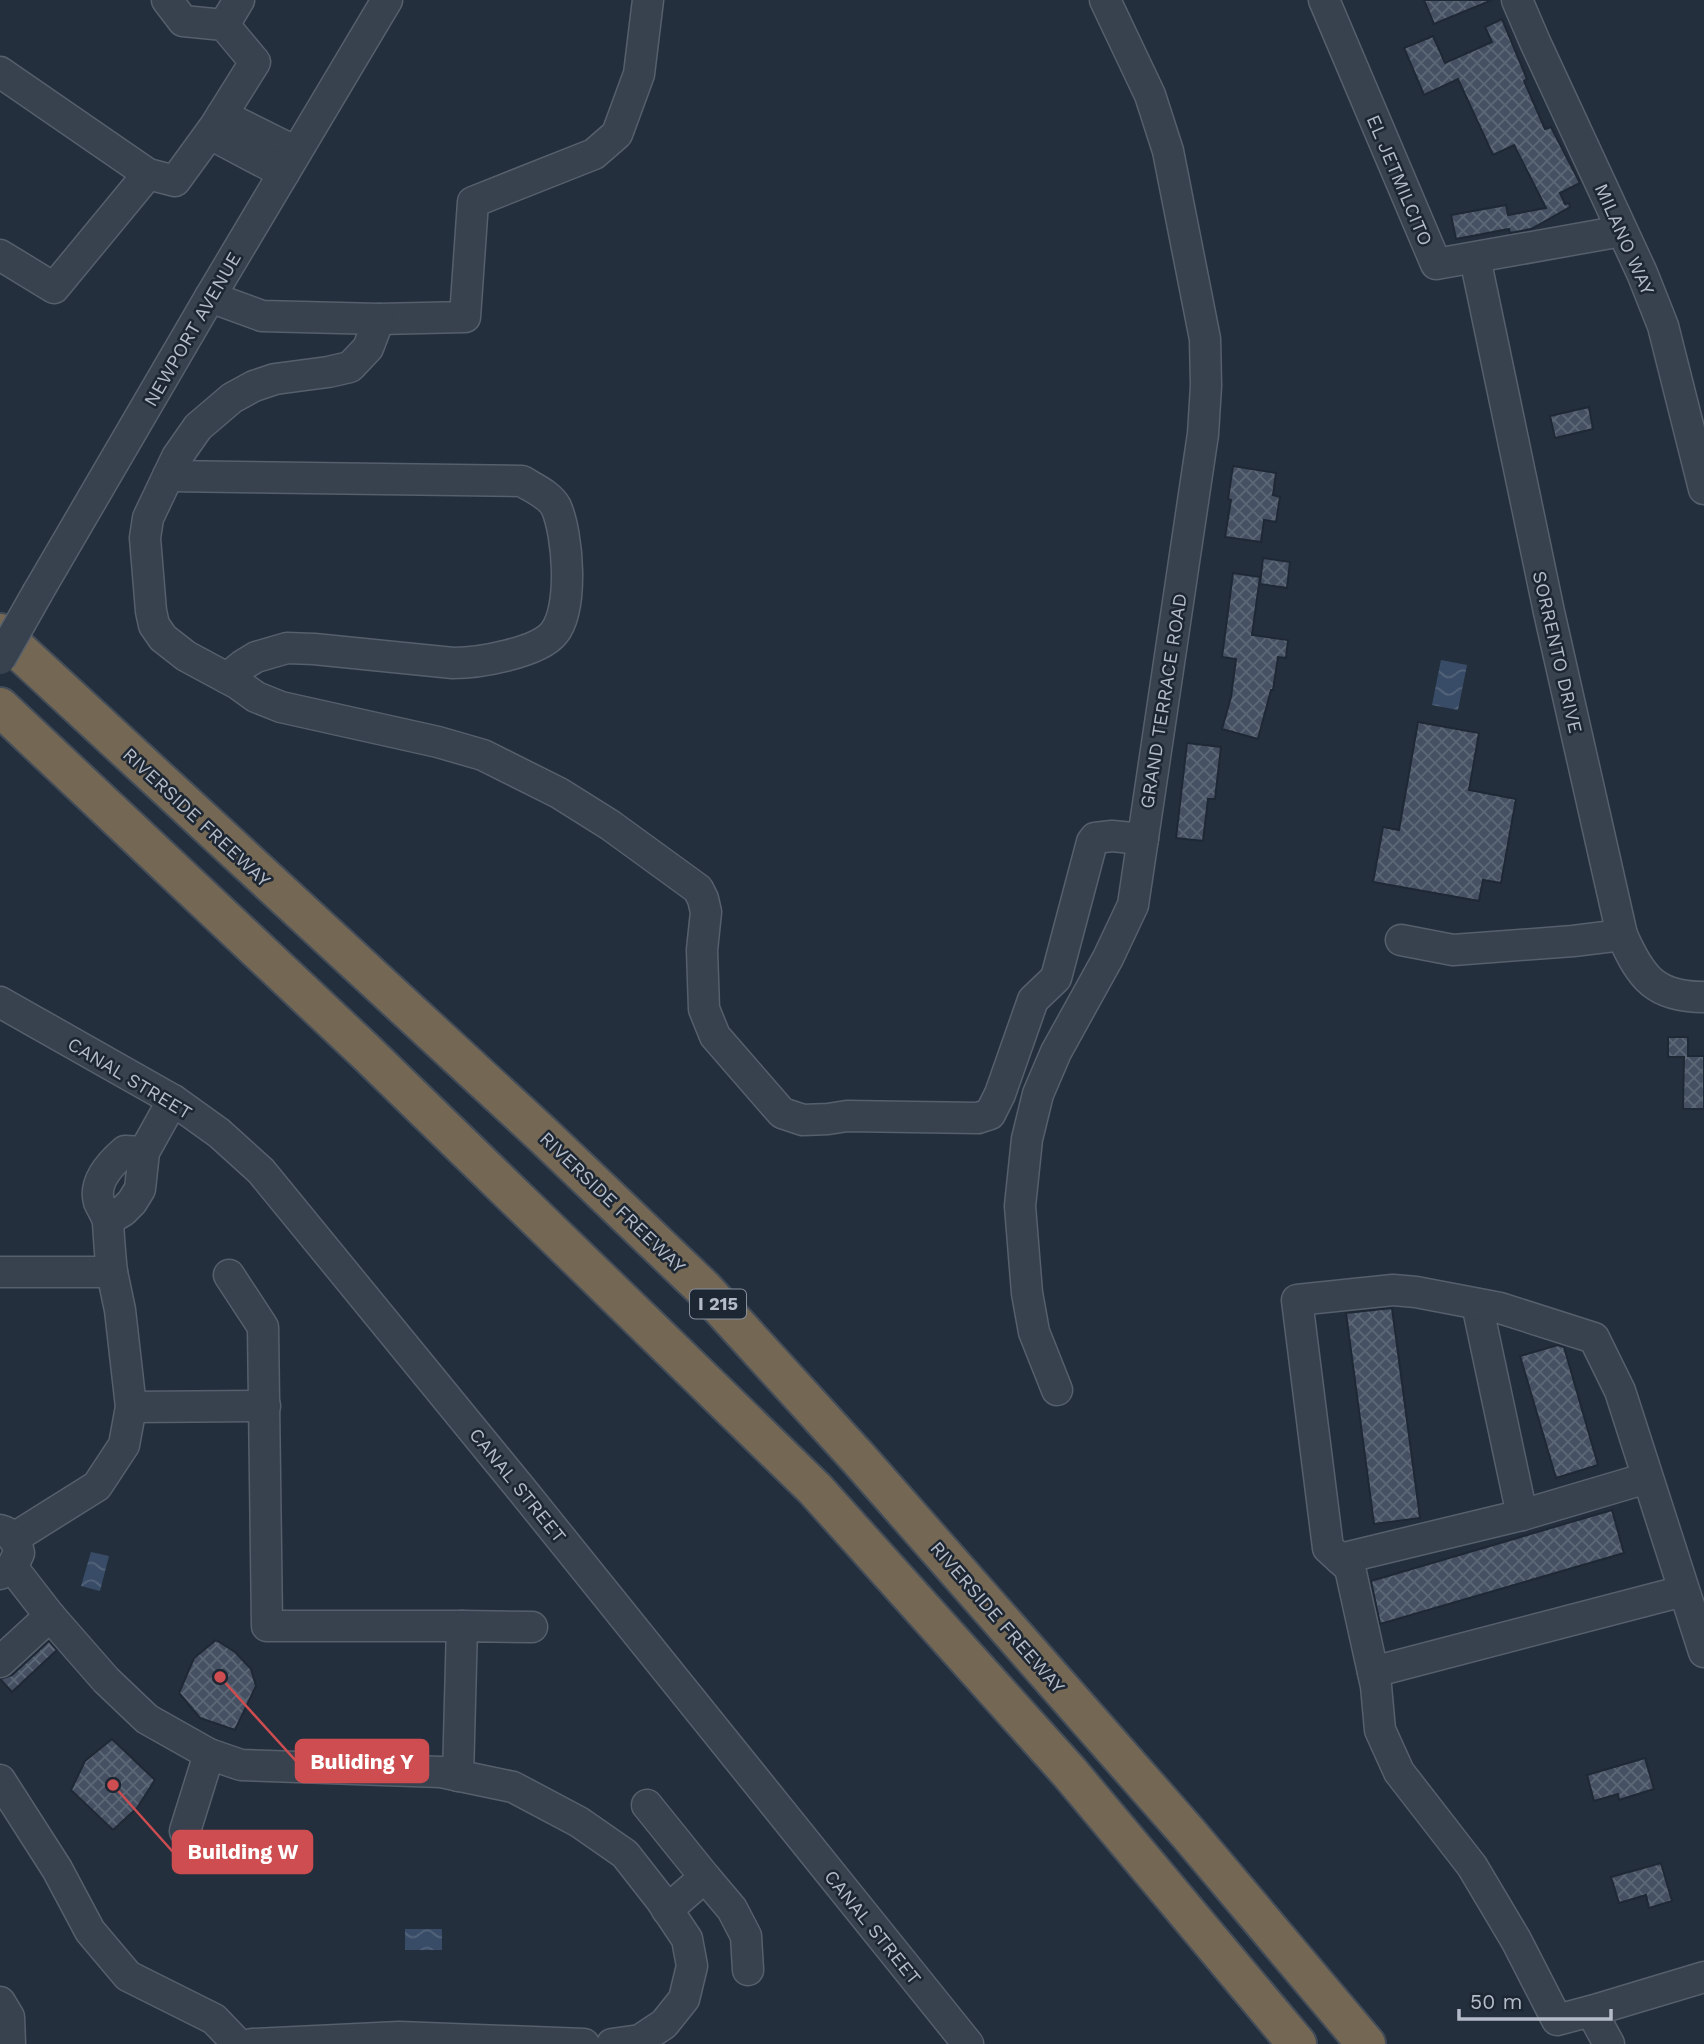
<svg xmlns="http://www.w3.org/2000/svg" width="1704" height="2044" font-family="'Work Sans',sans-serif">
<defs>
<pattern id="water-waves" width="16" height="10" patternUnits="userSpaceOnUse" patternTransform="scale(1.75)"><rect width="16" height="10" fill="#394c67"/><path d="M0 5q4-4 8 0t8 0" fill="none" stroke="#53647b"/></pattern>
<pattern id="building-cross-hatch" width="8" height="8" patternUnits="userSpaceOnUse" patternTransform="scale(1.75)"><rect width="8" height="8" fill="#455162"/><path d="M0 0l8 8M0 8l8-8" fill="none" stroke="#5d6877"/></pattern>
</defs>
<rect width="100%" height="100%" fill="#242f3e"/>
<!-- water -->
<g fill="url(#water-waves)">
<path d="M1441,660L1467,665L1458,710L1432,705Z"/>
<path d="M91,1552L109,1556L100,1591L81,1586Z"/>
<rect x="405" y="1929" width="37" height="21"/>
</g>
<!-- building -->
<g fill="url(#building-cross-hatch)" stroke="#1f2835" stroke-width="2">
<path d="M1424,0H1492L1434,24Z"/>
<path d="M1502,19L1527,79L1524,81L1545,129L1551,127L1580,183L1560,193L1565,204L1569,203L1570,207L1531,229L1510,233L1509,229L1456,239L1451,215L1506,205L1508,215L1546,208L1514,145L1493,155L1458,79L1424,95L1404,48L1433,36L1445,63L1492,42L1485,27Z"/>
<path d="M1589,407L1593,429L1555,438L1550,416Z"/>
<path d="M1233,466L1276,473L1273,495L1280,497L1276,522L1264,520L1261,542L1225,537L1231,500L1228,499Z"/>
<path d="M1263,558L1290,562L1287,588L1260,584Z"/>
<path d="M1233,573L1260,577L1252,635L1288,640L1286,658L1278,657L1273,690H1271L1258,739L1222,729L1231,697L1236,659L1222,657Z"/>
<path d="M1418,722L1479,733L1469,790L1516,799L1501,883L1483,880L1479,901L1373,882L1383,827L1399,830Z"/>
<path d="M1187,743L1221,747L1215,799H1208L1203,841L1176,838Z"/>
<path d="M1668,1037H1688V1056H1704V1109H1683L1684,1057H1668Z"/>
<path d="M1392,1308L1420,1518L1374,1524L1346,1313Z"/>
<path d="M1558,1345L1564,1347L1598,1465L1556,1478L1520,1356Z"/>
<path d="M1612,1510L1624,1553L1380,1624L1371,1581Z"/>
<path d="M216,1640L235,1652L251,1669L256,1686L235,1730L200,1718L179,1693L194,1658Z"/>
<path d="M49,1641L57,1650L12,1692L0,1679L12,1675Z"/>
<path d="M112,1739L155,1780L137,1808L113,1830L71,1790L85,1761Z"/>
<path d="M1645,1758L1654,1789L1619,1800L1618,1794L1594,1801L1587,1775Z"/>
<path d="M1661,1863L1672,1901L1649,1908L1646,1895L1619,1903L1611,1877Z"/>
</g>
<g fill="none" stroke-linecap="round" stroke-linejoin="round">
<defs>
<g id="minor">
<path d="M1324,0L1436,264L1622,231"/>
<path d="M1517,0L1535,42L1642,273L1663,326L1704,489"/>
<path d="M224,25L239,0"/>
<path d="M0,72L148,174"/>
<path d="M222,115L296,152"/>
<path d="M210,134L284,173"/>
<path d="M0,255L54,288L148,174L175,181L215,126L255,62L224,25L183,21L167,0"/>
<path d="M1475,258L1549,612L1622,935C1641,978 1655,997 1704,997"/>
<path d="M210,297L262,316L379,319L465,317L473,202L594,154L617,134L639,74L648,0"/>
<path d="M379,319L368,348L350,367L328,372L275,379L254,386L232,398L198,427L177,457L148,518L145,538L151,611L154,625L163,638L186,656L238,684L256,697L281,707L438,742L483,755L559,793L610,825L698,889L703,899L706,912L702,950L704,1009L715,1036L782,1113L803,1120L828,1119L847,1116L978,1118L990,1114L1000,1094L1033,1000L1056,978L1092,842L1095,838L1112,836L1143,839"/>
<path d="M168,476L522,481C533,488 550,495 556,507C568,534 574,608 554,633C538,653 478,663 453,663L314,649L287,648L256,657L243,665L227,678"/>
<path d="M38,592L210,297L387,0"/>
<path d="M1401,940L1453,950L1573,941L1622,935"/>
<path d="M0,1002L173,1100L219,1133L261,1171L522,1490L968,2044"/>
<path d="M108,1220L123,1211L132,1202L140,1189L144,1152L173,1100"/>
<path d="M0,1272H112L120,1310L131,1407L124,1445L97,1486L14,1538"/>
<path d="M112,1272C110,1255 109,1239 108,1223C107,1215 102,1209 99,1202C93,1182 111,1163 125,1151L144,1152"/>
<path d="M229,1275L263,1327L267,1626H462"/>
<path d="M1477,1304L1522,1515"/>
<path d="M1057,1390L1034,1332L1027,1293L1020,1206L1027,1139L1038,1094L1056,1052L1108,958L1133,905L1203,434L1206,386L1205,339L1168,151L1150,95L1105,0"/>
<path d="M131,1407L265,1406"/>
<path d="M1340,1559L1522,1515L1647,1478"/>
<path d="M12,1567L50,1616"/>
<path d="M0,1574L12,1567L19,1553C17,1541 12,1533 0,1530"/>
<path d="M0,1662L50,1616L106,1680L147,1719L209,1754L241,1765L441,1772L513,1787L579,1822L625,1854L661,1900L687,1939L692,1966L684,1999L664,2024L640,2040L612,2044"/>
<path d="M1373,1672L1683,1591"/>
<path d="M458,1776L462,1626L532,1627"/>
<path d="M0,1780L57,1869L90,1931L128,1976L214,2019L238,2044"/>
<path d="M647,1805L705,1877"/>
<path d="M185,1831L209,1754"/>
<path d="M667,1910L705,1877L732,1909L746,1936L748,1970"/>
<path d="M0,2002L9,2017L10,2044"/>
<path d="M1591,2011L1704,1977"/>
<path d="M252,2044L399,2037L584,2044"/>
<path d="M1609,2044L1591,2011L1557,2020L1516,1940L1472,1866L1399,1772L1380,1730L1376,1686L1350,1568L1328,1548L1297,1300L1393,1290L1416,1292L1500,1308L1594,1338L1620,1391L1704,1652"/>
</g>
<g id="highway">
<path d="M0,633L543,1135L704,1289L860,1460L1188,1833L1366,2044"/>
<path d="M0,707L366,1052L815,1489L1070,1773L1297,2044"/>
</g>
</defs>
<!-- minor casing -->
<use href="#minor" stroke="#565f6c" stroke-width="33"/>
<!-- highway casing -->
<use href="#highway" stroke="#434c59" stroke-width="42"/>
<!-- minor -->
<use href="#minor" stroke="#38414e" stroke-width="30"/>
<!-- highway -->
<use href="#highway" stroke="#746855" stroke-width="38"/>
<defs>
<path id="minor-bridge" d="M0,659L38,592"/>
</defs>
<!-- minor-bridge casing -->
<use href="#minor-bridge" stroke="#565f6c" stroke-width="33" stroke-linecap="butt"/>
<!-- minor-bridge -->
<use href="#minor-bridge" stroke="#38414e" stroke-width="30"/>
</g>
<g text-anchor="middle" stroke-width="5" stroke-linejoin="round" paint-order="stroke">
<!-- shield labels -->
<rect fill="#1d2633" stroke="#878f9c" stroke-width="2" x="690" y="1289.5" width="56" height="29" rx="5"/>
<g font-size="18" font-weight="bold" fill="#b4bcc9">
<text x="718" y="1310">I 215</text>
</g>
<!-- street labels -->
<g font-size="19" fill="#b4bcc9" stroke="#1d2633">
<text transform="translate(1400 180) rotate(67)" y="7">EL JETMILCITO</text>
<text transform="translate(1625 239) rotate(66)" y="7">MILANO WAY</text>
<text transform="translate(192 329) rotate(-60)" y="7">NEWPORT AVENUE</text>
<text transform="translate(1558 652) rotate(77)" y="7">SORRENTO DRIVE</text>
<text transform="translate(1163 701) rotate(-81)" y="7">GRAND TERRACE ROAD</text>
<text transform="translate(197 817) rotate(43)" y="7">RIVERSIDE FREEWAY</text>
<text transform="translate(130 1078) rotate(31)" y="7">CANAL STREET</text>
<text transform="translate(613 1202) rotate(44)" y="7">RIVERSIDE FREEWAY</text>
<text transform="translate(518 1485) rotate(51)" y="7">CANAL STREET</text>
<text transform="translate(998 1617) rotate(49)" y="7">RIVERSIDE FREEWAY</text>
<text transform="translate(873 1927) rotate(51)" y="7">CANAL STREET</text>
</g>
</g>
<!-- callouts -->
<path fill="none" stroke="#ce4d50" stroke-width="2.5" d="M220 1677L296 1761M113 1785L173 1852"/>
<g fill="#ce4d50" stroke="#1d2633" stroke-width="2.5">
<circle cx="220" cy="1677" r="7"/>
<circle cx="113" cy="1785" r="7"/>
</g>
<g fill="#ce4d50" stroke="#ce4d50" stroke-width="2.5">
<rect x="296" y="1740" width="132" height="42" rx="7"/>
<rect x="173" y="1831" width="139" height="42" rx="7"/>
</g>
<g font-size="21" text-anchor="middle" font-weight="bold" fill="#fff">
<text x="362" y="1769">Buliding Y</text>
<text x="243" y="1859">Building W</text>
</g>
<!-- scale -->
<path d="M1459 2009v10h152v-10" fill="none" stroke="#b4bcc9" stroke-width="3.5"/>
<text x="1470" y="2009" font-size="21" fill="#b4bcc9" stroke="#1d2633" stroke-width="5" paint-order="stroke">50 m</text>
</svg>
